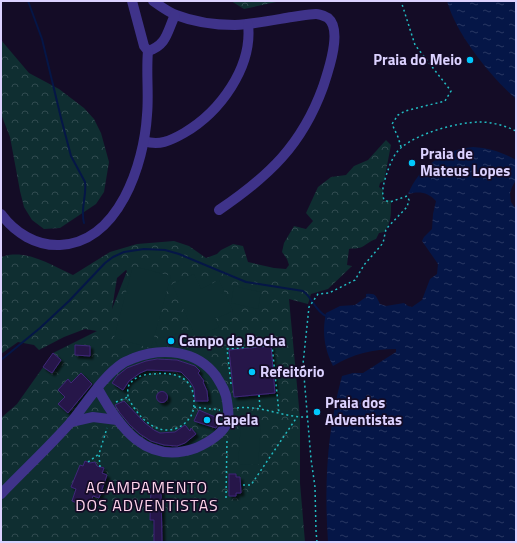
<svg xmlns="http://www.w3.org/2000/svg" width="517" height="543" font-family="'Titillium Web',sans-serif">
<defs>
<pattern id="forest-crowns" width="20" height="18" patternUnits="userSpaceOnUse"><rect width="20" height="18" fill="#0f2e31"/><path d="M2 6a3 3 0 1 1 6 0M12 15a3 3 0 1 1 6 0" fill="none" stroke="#314b50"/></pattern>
<pattern id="water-ripples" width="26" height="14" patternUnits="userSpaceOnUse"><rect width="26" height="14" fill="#051647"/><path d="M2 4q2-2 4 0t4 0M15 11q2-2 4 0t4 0" fill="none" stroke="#293763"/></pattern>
<filter id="shadow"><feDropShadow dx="3" dy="3" stdDeviation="1" flood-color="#0009"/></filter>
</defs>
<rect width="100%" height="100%" fill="#140c26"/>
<!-- forest -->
<g fill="url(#forest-crowns)" fill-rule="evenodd">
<path d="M231,1H281L244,9Z"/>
<path d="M1,40L29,73L59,89L84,108L94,119L101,133L109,162L104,192L96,204L60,228L44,229L32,220L24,207L20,191L10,137L1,114Z"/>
<path d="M386,140L391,145L384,181L380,183L379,187L383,190V201L391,200C391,213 392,222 384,232L379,233L376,239C369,241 363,248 358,248C355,249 352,248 349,249L347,265L352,266L328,289L311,294L308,304L289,299L300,418V483L305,542H1V418L17,404L53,353L97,331L85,329L64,337L39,350L34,345L18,342L1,354V257C26,248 51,265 73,275L110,252L137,244L174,241L189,246L206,258L217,254L221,250L233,244L243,246L248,262L274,268L286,269L289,265L287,259L282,252L284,243L294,226L306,229L313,221L306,213L318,187L331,177L346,175L354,166L368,160ZM126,270L127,271L112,309L117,278Z"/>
</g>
<!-- garden -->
<g fill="#0f2e31">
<path d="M133,266L171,276L151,348L114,338Z"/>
<path d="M194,274L201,289L219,280L233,311L215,319L219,327L196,337L172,284Z"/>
<path d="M234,286L261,292L258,309L231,303Z"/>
<path d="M184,332L186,342L158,349L155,339Z"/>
<path d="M275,393L277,411L256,406L235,407L234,397Z"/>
<path d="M241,424L261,425L258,465L238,464Z"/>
</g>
<!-- water -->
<g fill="url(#water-ripples)">
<path d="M447,1H516V99C490,76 456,34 447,1Z"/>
<path d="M473,147C489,148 502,152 516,160V180L512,187L510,193L511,202L516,209V542H328C324,485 327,431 342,376L353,373H363L396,352V349C373,349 353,354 333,366C324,348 322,332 326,313L340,306L355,305L366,297V294C376,293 376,296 380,304L386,306L404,303L408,306L412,307L422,300L430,279L437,274L438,264L422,241L424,237L432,229L433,214L436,201C428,192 419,191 408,194C420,166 443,150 473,147Z"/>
</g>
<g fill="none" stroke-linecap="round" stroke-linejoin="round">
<!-- stream -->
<g stroke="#051647" stroke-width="2">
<path d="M28,1L42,39L61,118L71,156L85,182C87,197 80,208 84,223"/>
<path d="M1,360L40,328L69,301L105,263L113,257L124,252L144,249L165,250L179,254L246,282L303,291C312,297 315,311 326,316"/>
</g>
</g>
<!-- building -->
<g fill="#261749" stroke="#3f2678" filter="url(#shadow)">
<path d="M75,345L90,346V356L75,355Z"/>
<path d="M271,346L275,393L234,397L229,350Z"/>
<path d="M53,353L61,360L52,373L43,367Z"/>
<path d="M157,359L177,360L195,366L200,371L198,373L204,381L203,382L207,391L208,401H195L194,388L189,380L181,372L175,371L147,370L140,373L129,381L123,390L112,383L117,376L127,368L146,361Z"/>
<path d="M81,373L92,384L68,413L58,404L65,397L58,390L68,379L71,383Z"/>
<circle cx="162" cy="397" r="5.5"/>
<path d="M124,401L145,423L154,430L160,433L175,432L185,425L190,431L191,428L196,434L185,443L177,446L164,445L151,441L140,434L130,425L120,413L115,405Z"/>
<path d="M199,410L220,419L216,428L194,421Z"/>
<path d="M85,461L90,463L95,462L97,466L104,468L102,473L107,475L99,498L93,496L89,508L72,501L76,489L71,487L80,465L83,466Z"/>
<path d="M229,474H236V477H240L241,493H236V496H229Z"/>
<path d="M151,489H161L162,542H154V520H150Z"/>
</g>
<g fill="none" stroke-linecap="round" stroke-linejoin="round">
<!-- path -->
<g stroke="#22bbc2" stroke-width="1.5" stroke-dasharray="2 3" stroke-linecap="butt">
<path d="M401,147L398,137L392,124L398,115L405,111L445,101L451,91L415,45L401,1"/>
<path d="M231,384L227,349L272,345L279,413"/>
<path d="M259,395L260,408"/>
<path d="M116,402L128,397C136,415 156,437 177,428C184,425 189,420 192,414C194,409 194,404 194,399C192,375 172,372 153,374C144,374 134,377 129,385C127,389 128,393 128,397"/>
<path d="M194,407L220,410"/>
<path d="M237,408C262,405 284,418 308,417"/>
<path d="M88,462L99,454"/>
<path d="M100,467L99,454L107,428"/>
<path d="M243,485H251L297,417"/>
<path d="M226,498L227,438"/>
<path d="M317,542L316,531L315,487L311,459L303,364L309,307L318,294L329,293L355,280L364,265L383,243L386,229L407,207L409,200L407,196L390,202L384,200C381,191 384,182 387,173C390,164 394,153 402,147C419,133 458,122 480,122C492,122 506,126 516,131"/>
</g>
<!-- minor -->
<g stroke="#3f338a" stroke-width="10">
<path d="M153,1C160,6 168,12 176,15C194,22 216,25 235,25C255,24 274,20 292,17C300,16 309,14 316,14C321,14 324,16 328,18C343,30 328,72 323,87C302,145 269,176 219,210"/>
<path d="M148,51C167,45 167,32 175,15"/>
<path d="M144,141C159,146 170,141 184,133C220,112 253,67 248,24"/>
<path d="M1,214C15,233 36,246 60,245C119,242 144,164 147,115C149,94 146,72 148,51L144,46L132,1"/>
<path d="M71,422L93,417L117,420"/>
<path d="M1,494C24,470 49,447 71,422C86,404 103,376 123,363C126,361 130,360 134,358C162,347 197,350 216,376C221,384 226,391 227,401C228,408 230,418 226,425C220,436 207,443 196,448C146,466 119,427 98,389"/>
</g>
</g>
<!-- markers -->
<g fill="#00c8fd" stroke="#140c26" stroke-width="1.5">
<circle cx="470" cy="60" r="4"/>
<circle cx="412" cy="163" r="4"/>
<circle cx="171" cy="341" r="4"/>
<circle cx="252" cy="372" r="4"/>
<circle cx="317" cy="412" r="4"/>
<circle cx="207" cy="420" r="4"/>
</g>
<g text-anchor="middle" stroke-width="3.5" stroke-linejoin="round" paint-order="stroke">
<!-- poi labels -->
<g font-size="15" font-weight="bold" fill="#dcd2ff" stroke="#140c26" text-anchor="start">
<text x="462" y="65" text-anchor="end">Praia do Meio</text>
<text x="420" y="159">Praia de<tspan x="420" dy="17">Mateus Lopes</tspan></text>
<text x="179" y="346">Campo de Bocha</text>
<text x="260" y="377">Refeitório</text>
<text x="325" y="408">Praia dos<tspan x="325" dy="17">Adventistas</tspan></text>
<text x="215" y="425">Capela</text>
</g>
<!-- neighbourhood labels -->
<g font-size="16" letter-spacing="1" fill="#ffd4eb" stroke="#140c26">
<text x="147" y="493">ACAMPAMENTO<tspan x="147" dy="18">DOS ADVENTISTAS</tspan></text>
</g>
</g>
<!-- border -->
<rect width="517" height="543" fill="none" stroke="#dcd2ff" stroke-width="4"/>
</svg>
